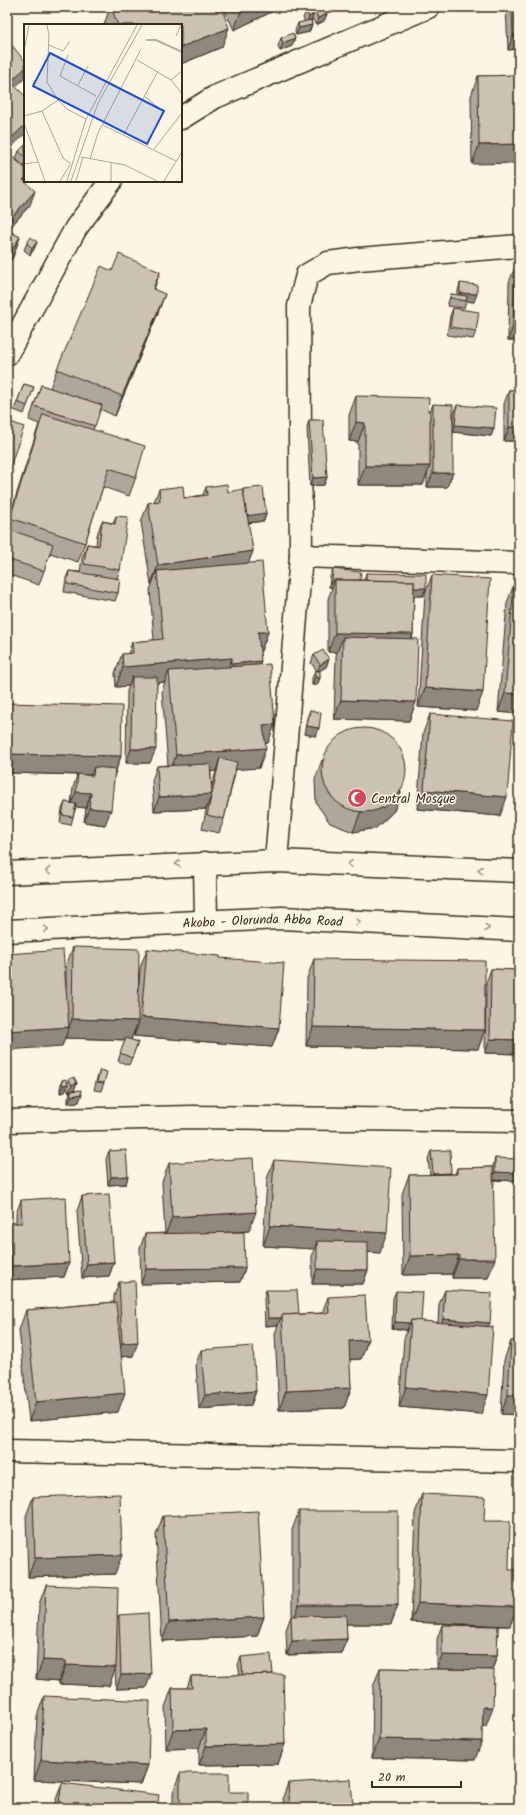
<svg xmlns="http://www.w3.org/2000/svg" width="526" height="1815" font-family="Kalam,sans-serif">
<rect width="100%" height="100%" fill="#fcf5e5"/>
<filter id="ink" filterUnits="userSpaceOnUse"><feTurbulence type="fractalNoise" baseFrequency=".025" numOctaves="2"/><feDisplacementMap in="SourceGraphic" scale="8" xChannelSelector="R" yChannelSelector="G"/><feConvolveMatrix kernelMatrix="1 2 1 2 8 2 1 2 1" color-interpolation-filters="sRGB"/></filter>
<g filter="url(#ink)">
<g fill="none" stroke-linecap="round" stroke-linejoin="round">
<defs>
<g id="minor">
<path d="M181,118L215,97L428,7"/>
<path d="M7,354L76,228L111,181"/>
<path d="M301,556L519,563"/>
<path d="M276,861L301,556L299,306L307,275L328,263L359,259L519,246"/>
<path d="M7,1121L192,1117L519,1121"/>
<path d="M7,1451L519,1461"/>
</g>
<g id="secondary">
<path d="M205,863L206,921"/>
<path d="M7,873L276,861L519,871"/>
<path id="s1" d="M7,931L282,918L519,930"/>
</g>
</defs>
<!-- minor casing -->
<use href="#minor" stroke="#3b2a1e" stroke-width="25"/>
<!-- secondary casing -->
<use href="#secondary" stroke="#3b2a1e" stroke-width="25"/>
<!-- minor -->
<use href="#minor" stroke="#fcf5e5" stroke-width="22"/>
<!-- secondary -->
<use href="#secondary" stroke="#fcf5e5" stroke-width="22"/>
</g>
<!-- wall -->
<g fill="#afa79a" stroke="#3b2a1e" fill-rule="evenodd">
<path d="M110,7H221L222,47L181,64V25H104Z"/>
<path d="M223,7H282L234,30Z"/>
<path d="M506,7H519V49L508,50Z"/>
<path d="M314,9L327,14L324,21L316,25L312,19L311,21L312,25L309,32L296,35L295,31L298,23L305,22L303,18L306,11L313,14Z"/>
<path d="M281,38H295L292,46L280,51L278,46Z"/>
<path d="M519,75L472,164L471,96L478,76Z"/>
<path d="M25,145V167L16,159L19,151Z"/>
<path d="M7,155L26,181V183L30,205L8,230L20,237L13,257L7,266Z"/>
<path d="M37,242L34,249L30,255L24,250L27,243Z"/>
<path d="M515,267L519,268V340H508L509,282Z"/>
<path d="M112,271L160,272L154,289L158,313L115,416L100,409L93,430L136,477L129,496L103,487L85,543L78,562L50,553L39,585L7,574V524L39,424L29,420L41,385L50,388L57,369Z"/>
<path d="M460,283L474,302L466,301L464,308L447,306L451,294L457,295Z"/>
<path d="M453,308L476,331L473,339L447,335L450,316Z"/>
<path d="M24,384L34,387L24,414L14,410Z"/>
<path d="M509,390H519V441H504V404Z"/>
<path d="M356,396L428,411L430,412L433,404L453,425L454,413L457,405L494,428L491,436L453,432L447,487H427V472L423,485H358V442L349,441V415Z"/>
<path d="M309,420L327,477L324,485L310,486L307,428Z"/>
<path d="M206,487L228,492L266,513L264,521L248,523L253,551L248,563L268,632L261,651H260V665L268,743H265L259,768L236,769L224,819L219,833L202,829L207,806L206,809L154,811L152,780L157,766L168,765L162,691L165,682L157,683L150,763H126L127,691L129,686L116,687L115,673L122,654H128L132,642L154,640L150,590L152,584H151L141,522L148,503L154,502L159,489L184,498L203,495ZM211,771H216L211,789Z"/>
<path d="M116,516L120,570L117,578L118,593L115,601L64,592L66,578L69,571L80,572L82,558L87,544L96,545L97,535L102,521L113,523Z"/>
<path d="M333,569L360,580H364L366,573L426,588L423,596H414L413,634L412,639L416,702L409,721L334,719L336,656L337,652H328V599L332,588L329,587L330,577Z"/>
<path d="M432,575L476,711L418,707L425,594Z"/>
<path d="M514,584H519V714L498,712L507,603Z"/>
<path d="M314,655L329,659L326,667L319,671L320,678L317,685H312V678L315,671H317L311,663Z"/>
<path d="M7,703L121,756L115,773L105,825L84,822L86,808L76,807L73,817L71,825L60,823L62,809L65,802L71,803L73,788L77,775L7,773Z"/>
<path d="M310,710L319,728L316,736L304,734L307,718Z"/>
<path d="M430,714L500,816L417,809L423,733Z"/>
<path d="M322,760L401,792L394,811L376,828L353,832L330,823L316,803L315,779Z"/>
<path d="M73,947L139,984L140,968L147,949L220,958L279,1028L272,1047L134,1036L135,1029L131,1040L138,1042L129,1065L118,1061L125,1040L65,1038L62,1046L66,988V966Z"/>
<path d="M314,959L485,1030L478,1049L306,1046L307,978Z"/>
<path d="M491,969L519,970V1054L485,1053L486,983Z"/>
<path d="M100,1070L104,1083L101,1091L94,1090L97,1078Z"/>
<path d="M69,1079L77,1083L74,1090L79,1102L68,1103V1099L70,1092H69L66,1087L65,1092L60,1093V1088L62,1080L67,1083Z"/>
<path d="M109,1151L128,1176L126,1184L108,1185L106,1159Z"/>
<path d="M431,1151L450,1174H455L457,1168L493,1167L495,1158L519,1181L494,1180L488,1278H452V1274L403,1275L402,1194L409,1175H430L428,1159Z"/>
<path d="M274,1160L380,1253L368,1252V1270L363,1284H312V1256L315,1249L263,1246L267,1179Z"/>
<path d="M169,1163L249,1231L239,1232L245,1268L240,1282L141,1284L140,1248L145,1234L165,1233L162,1182Z"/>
<path d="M519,1184V1272H517Z"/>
<path d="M82,1196L114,1262L109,1276L82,1278L77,1211Z"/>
<path d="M21,1200L69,1263L64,1277L7,1280V1229L9,1223H16V1214Z"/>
<path d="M119,1282L133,1356L121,1357L118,1412L29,1421L19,1330L26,1310L114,1302V1296Z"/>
<path d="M266,1290L299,1314L322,1313L328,1297L368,1340L361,1359L349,1360L351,1388L344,1408L279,1410L275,1334L278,1325L265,1326L264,1298Z"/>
<path d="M445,1290L488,1327L481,1414L399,1407L404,1339L407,1330L392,1329L393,1298L396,1291L421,1321L438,1323L439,1304Z"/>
<path d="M511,1341H519V1415L501,1414L504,1360Z"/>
<path d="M201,1350L256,1391L251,1405L199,1409L196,1364Z"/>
<path d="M422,1494L484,1521L509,1570L517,1607L510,1626H498L497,1656L492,1670L486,1726H482L475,1760L372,1758L373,1687L380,1668L437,1669V1639L442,1625L496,1626L411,1622L415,1513Z"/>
<path d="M33,1497L115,1574L28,1577L26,1516Z"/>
<path d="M299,1511L398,1605L391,1624H346L347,1639L341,1653L287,1655L286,1630L291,1616H292V1530Z"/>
<path d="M163,1516L264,1617L257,1636L162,1641L156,1535Z"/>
<path d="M46,1585L117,1618L119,1615L146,1688L116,1689L115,1668L109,1686L59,1684V1681L36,1679L39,1604Z"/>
<path d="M241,1657L273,1674L285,1744L278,1764L199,1765V1748L166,1749L165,1707L172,1688H187L191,1676L240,1675L238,1665Z"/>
<path d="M44,1696L148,1765L141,1784L34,1780L37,1716Z"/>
<path d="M180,1773L229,1792L248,1808H173V1792Z"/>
<path d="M62,1783L157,1808H54L55,1802Z"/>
<path d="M288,1783L353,1808H284L283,1797Z"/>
</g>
<!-- shaded-wall -->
<g fill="#8f887d" stroke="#3b2a1e">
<path d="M249,7H282L234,30L241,11Z"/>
<path d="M327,14L324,21L316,25L318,18Z"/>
<path d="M313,15L311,23L306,25L309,17Z"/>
<path d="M312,25L309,32L296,35L299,28Z"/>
<path d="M229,28L222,47L181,64V47Z"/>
<path d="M513,35H519V49L508,50Z"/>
<path d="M295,38L292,46L280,51L283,43Z"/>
<path d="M25,68V75L24,79L7,94V85Z"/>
<path d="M25,125V134L7,151V142Z"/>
<path d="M519,144V163L472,164L479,145Z"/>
<path d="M25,178V181H26L24,186L23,180Z"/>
<path d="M35,191L30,205L7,231L11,218Z"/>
<path d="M20,237L13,257L7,266V258Z"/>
<path d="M37,242L34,249L30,255L32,248Z"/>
<path d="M160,272L153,291V289Z"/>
<path d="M460,293L477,294L474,302L466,301L457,299Z"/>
<path d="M165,294L158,313L115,416L122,396Z"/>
<path d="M513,326H519V340H508Z"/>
<path d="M356,422L365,423L358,442L349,441Z"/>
<path d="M455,425L494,428L491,436L453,432Z"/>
<path d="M509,427H519V441H504Z"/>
<path d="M365,466H430L423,485H358Z"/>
<path d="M433,473H453L447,487H427Z"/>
<path d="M327,477L324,485L310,486L313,478Z"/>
<path d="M266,513L264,521L240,524L243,516Z"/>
<path d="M253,551L246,570L157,571L152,584H151L158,565Z"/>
<path d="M332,580H335L332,588L329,587Z"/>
<path d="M366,587L426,588L423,596L363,595Z"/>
<path d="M258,632H268L261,651H251Z"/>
<path d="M335,633L413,634L406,654L343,637L337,652H328Z"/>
<path d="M232,658L225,678L169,671L165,682L132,685V677L129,686L116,687L123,667Z"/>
<path d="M329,659L326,667L317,672L320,665Z"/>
<path d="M261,661L254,680L225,683L232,664Z"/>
<path d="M315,677L320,678L317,685H312Z"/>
<path d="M425,688L483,692L476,711L418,707Z"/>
<path d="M505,693L519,694V714L498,712Z"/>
<path d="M341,700L416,702L409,721L334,719Z"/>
<path d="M275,724L268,743L256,744L263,725Z"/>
<path d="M307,726L319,728L316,736L304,734Z"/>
<path d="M266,748L259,768L217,771L220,758L216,771L169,775L176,755Z"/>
<path d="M131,749H156L150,763H126Z"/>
<path d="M7,754L121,756L114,776L94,767L91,775L7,773Z"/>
<path d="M424,790L507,797L500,816L417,809Z"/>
<path d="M76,792L91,793L86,808L70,806Z"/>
<path d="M401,792L394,811L376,828L353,832L360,813Z"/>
<path d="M212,794L206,809L154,811L159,797Z"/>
<path d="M89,808L111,810L105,825L84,822Z"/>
<path d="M141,1017L279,1028L272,1047L134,1036Z"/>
<path d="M72,1019L138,1021L131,1040L65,1038Z"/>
<path d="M69,1027L62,1046L7,1050V1031Z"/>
<path d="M313,1027L485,1030L478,1049L306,1046Z"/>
<path d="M490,1039L519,1040V1054L485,1053Z"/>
<path d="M77,1083L74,1090L69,1092L72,1085Z"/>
<path d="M68,1084L65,1092L60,1093L63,1085Z"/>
<path d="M82,1094L79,1102L68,1103L71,1096Z"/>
<path d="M495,1172L519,1173V1181L492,1180Z"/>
<path d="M451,1173L448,1180L430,1181L433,1174Z"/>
<path d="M128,1176L126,1184L108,1185L111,1177Z"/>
<path d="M256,1212L249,1231L165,1236L172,1217Z"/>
<path d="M270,1226L387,1233L380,1253L317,1249V1241L315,1249L263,1246Z"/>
<path d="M459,1255L452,1274L403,1275L410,1256Z"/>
<path d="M459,1259H495L488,1278H452Z"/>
<path d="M114,1262L109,1276L82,1278L87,1264Z"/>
<path d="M69,1263L64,1277L7,1280L12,1266Z"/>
<path d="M519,1265V1272H517Z"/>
<path d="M245,1268L240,1282L141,1284L146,1269Z"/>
<path d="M317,1269L368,1270L363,1284H312Z"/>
<path d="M268,1318H281L278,1325L265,1326Z"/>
<path d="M443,1319L490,1323L484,1337L438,1334Z"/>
<path d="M395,1322L410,1323L407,1330L392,1329Z"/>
<path d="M368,1340L361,1359L342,1360L349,1341Z"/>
<path d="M138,1342L133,1356L116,1357L122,1343Z"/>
<path d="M406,1387L488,1395L481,1414L399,1407Z"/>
<path d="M351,1388L344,1408L279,1410L286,1391Z"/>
<path d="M256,1391L251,1405L199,1409L205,1395Z"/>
<path d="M125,1393L118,1412L29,1421L36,1402Z"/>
<path d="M508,1395H519V1415L501,1414Z"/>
<path d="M122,1555L115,1574L28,1577L35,1558Z"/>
<path d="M418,1603L517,1607L510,1626L411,1622Z"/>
<path d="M299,1605H398L391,1624H292Z"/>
<path d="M264,1617L257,1636L162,1641L169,1622Z"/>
<path d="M347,1639L341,1653L287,1655L292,1641Z"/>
<path d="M442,1655L497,1656L492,1670L437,1669Z"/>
<path d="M43,1660L66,1661L59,1681L36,1679Z"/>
<path d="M66,1665L116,1667L109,1686L59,1684Z"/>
<path d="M151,1674L146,1688L116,1689L121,1675Z"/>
<path d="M483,1707H493L486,1726H476Z"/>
<path d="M206,1729L199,1748L166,1749L173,1730Z"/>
<path d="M379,1739L482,1741L475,1760L372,1758Z"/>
<path d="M285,1744L278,1764L199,1765L206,1746Z"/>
<path d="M41,1760L148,1765L141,1784L34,1780Z"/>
</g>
<!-- building -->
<g fill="#ccc2b3" stroke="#3b2a1e">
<path d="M111,7H221L229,28L181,47V25H118Z"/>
<path d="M240,7H249L241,11Z"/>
<path d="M319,7H324L327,14L318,18L314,9Z"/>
<path d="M512,7H519V35H513Z"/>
<path d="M310,9L313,15L309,17L306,11Z"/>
<path d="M311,20L312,25L299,28L298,23Z"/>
<path d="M293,33L295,38L283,43L281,38Z"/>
<path d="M9,42L25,61V68L7,85V44Z"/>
<path d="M519,75V144L479,145L478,76Z"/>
<path d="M14,85L25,96V125L7,142V92Z"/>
<path d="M25,145V157L19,151Z"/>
<path d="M8,153L25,168V178L23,180L35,191L11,218L7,214V155Z"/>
<path d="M7,230L20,237L7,258Z"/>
<path d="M31,237L37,242L32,248L27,243Z"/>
<path d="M119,254L160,272L153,289L165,294L122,396L57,369L101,266L112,271Z"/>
<path d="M515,267L519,268V326H513Z"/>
<path d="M460,283L477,285V294L460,293Z"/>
<path d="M451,294L467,296L466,301L450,298Z"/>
<path d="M453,308L479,312L476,331L450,327Z"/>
<path d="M24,384L34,387L27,406L17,402Z"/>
<path d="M41,385L102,405L95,426L34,406Z"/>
<rect x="509" y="390" width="10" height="37"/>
<path d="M356,396L429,398L428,411H430V466H365V423L356,422Z"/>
<path d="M433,404L453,405V473H433Z"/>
<path d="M457,405L496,408L494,428L455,425Z"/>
<path d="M43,414L145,446L136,477L109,468L85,543L10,518Z"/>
<path d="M309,420H323L327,477L313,478Z"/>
<path d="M8,421L24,427L7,475V423Z"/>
<path d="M227,484L228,492L243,489L253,551L158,565L148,503L160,501L159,489L183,486L184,498L207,495L206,487Z"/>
<path d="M263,487L266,513L247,516L243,489Z"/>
<path d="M116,516L128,517L120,570L84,564L87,544L99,546L102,521L115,524Z"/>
<path d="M10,530L53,544L44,571L7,559V540Z"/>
<path d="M262,562L268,632H258L261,661L232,664V658L123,667L122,654L133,653L132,642L163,639L157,571Z"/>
<path d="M333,569L361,572L360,580H332Z"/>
<path d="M69,571L120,579L118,593L67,584Z"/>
<path d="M366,573L426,574V588H414V581L366,580Z"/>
<path d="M432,575L490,579L483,692L425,688Z"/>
<path d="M335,580L414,581L413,634L335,633Z"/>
<path d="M514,584H519V694L505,693Z"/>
<path d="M343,637L418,639L416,702L341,700Z"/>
<path d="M323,650L329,659L320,665L314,655Z"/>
<path d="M270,664L275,724L263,725L266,748L176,755L169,671Z"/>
<path d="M315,671H320V678L315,677Z"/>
<path d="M132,677H157L156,749H131Z"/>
<path d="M7,703L122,706L121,756L7,754Z"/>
<path d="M310,710L321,713L319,728L307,726Z"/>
<path d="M430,714L513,721L507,797L424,790Z"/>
<circle cx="364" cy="770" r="42"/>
<path d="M220,758L237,762L224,819L207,815Z"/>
<path d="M210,764L212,794L159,797L157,766Z"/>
<path d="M94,767L115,769L111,810L89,808L91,793L76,792L78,774L93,776Z"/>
<path d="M65,802L76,804L73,817L62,815Z"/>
<path d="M73,947L139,949L138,1021L72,1019Z"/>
<path d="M147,949L220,956V958L284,963L279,1028L141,1017Z"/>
<path d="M63,950L69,1027L7,1031V954Z"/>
<path d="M314,959L485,961V1030L313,1027Z"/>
<path d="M491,969L519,970V1040L490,1039Z"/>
<path d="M126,1038L138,1042L132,1058L120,1053Z"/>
<path d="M100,1070L107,1072L104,1083L97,1082Z"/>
<path d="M74,1077L77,1083L72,1085L69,1079Z"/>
<path d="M66,1079L68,1084L63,1085L62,1080Z"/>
<path d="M81,1090L82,1094L71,1096V1091Z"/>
<path d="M126,1150L128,1176L111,1177L109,1151Z"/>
<path d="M450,1150L451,1173L433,1174L431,1151Z"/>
<path d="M253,1158L256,1212L172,1217L169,1163Z"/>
<path d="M495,1158L519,1159V1173L495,1172Z"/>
<path d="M274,1160L391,1168L387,1233L270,1226Z"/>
<path d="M493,1167L495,1259H459V1255L410,1256L409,1175L457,1174V1168Z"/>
<path d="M109,1194L114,1262L87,1264L82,1196Z"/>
<path d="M66,1197L69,1263L12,1266L9,1223H22L21,1200Z"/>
<path d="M244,1232L245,1268L146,1269L145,1234Z"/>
<path d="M317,1241L368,1242V1270L317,1269Z"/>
<path d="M135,1281L138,1342L122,1343L119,1282Z"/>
<path d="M266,1290H297L299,1314L282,1315L281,1318H268Z"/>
<path d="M445,1290L492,1293L490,1323L443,1319Z"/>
<path d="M396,1291L423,1292L421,1321L411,1320L410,1323L395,1322Z"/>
<path d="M365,1295L368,1340L349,1341L351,1388L286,1391L282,1315L329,1313L328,1297Z"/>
<path d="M116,1302L125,1393L36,1402L26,1310Z"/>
<path d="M411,1320L493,1327L488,1395L406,1387Z"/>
<path d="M511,1341H519V1395H508Z"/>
<path d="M253,1346L256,1391L205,1395L201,1350Z"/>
<path d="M120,1494L122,1555L35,1558L33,1497Z"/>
<path d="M422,1494L485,1497L484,1521H510L509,1570H519L517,1607L418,1603Z"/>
<path d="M258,1511L264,1617L169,1622L163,1516Z"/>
<rect x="299" y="1511" width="99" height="94"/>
<path d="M46,1585L118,1588L116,1667L66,1665V1661L43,1660Z"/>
<path d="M148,1613L151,1674L121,1675L119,1615Z"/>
<path d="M346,1615L347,1639L292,1641L291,1616Z"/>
<path d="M442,1625L498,1626L497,1656L442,1655Z"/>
<path d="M271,1654L273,1674L243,1675L241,1657Z"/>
<path d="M380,1668L494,1670L493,1707H483L482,1741L379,1739Z"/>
<path d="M283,1674L285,1744L206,1746V1729L173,1730L172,1688H192L191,1676Z"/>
<path d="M44,1696L150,1701L148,1765L41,1760Z"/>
<path d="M180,1773H229V1792H248V1808H180Z"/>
<path d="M351,1779L353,1808H290L288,1783Z"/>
<path d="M62,1783L159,1795L157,1808H58Z"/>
</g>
<!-- one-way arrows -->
<defs><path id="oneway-chevron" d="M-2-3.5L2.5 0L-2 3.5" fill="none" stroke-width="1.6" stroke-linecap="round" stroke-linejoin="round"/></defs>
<g stroke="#9c9082">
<use href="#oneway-chevron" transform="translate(178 864) rotate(177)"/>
<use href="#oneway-chevron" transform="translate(350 864) rotate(-178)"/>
<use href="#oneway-chevron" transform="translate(480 870) rotate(-178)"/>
<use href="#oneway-chevron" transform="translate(48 871) rotate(177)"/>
<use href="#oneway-chevron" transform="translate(358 922) rotate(3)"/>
<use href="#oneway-chevron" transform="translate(487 928) rotate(3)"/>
<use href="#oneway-chevron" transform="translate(46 929) rotate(-3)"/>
</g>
</g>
<!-- icons -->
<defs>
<symbol id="mosque-disc" viewBox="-11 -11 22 22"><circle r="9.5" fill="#d1495b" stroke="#fcf5e5"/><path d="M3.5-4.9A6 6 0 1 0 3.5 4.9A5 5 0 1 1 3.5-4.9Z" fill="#fff"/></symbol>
</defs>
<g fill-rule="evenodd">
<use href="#mosque-disc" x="346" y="787" width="22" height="22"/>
</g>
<g text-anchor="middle" stroke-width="3" stroke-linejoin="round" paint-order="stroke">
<!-- poi labels -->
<g font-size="13" fill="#3b2a1e" stroke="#fcf5e5" text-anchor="start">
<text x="371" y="803">Central Mosque</text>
</g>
<!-- street labels -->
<g font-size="13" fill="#3b2a1e" stroke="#fcf5e5">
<text dy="5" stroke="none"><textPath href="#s1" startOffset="256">Akobo - Olorunda Abba Road</textPath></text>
</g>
</g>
<!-- overview -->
<g transform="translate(24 24)">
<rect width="158" height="158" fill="#fcf5e5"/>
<path fill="none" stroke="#b7ad9e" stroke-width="2" d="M122,16H132L158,28"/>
<path fill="none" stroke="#afa495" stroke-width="1" d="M23,1L25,11L23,58L34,76L43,85L62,95M152,12L157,1M25,21L39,27L46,17M0,27L5,1M44,31L36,52L72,72M113,36L147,56L158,70M147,56L158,47M54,61L64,42M120,72L135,84M18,87L39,134L47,140M0,92L18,87L34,76M0,99L21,157M79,101L152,137M100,110L134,47M130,125L158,89M57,133L101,141L133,157M66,135L74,109L117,25M87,139V157M0,140L14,138M36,157L46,141M43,157L62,95L113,1M47,157L74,79L118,1M52,157L59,133M140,157L158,128"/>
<path fill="#1d4ed8" fill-opacity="0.15" stroke="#1d4ed8" stroke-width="2" d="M26,29L140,87L123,120L9,62Z"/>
<rect width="158" height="158" fill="none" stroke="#3b2a1e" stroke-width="2"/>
</g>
<!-- margin -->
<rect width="526" height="1815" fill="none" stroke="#fcf5e5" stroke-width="24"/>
<rect x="12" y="12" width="502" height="1791" fill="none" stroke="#3b2a1e" stroke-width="1.5" filter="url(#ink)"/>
<!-- scale -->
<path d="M372 1781v6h89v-6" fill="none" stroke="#3b2a1e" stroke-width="2"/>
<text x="378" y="1781" font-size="12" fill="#3b2a1e" stroke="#fcf5e5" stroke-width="3" paint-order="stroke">20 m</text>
</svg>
